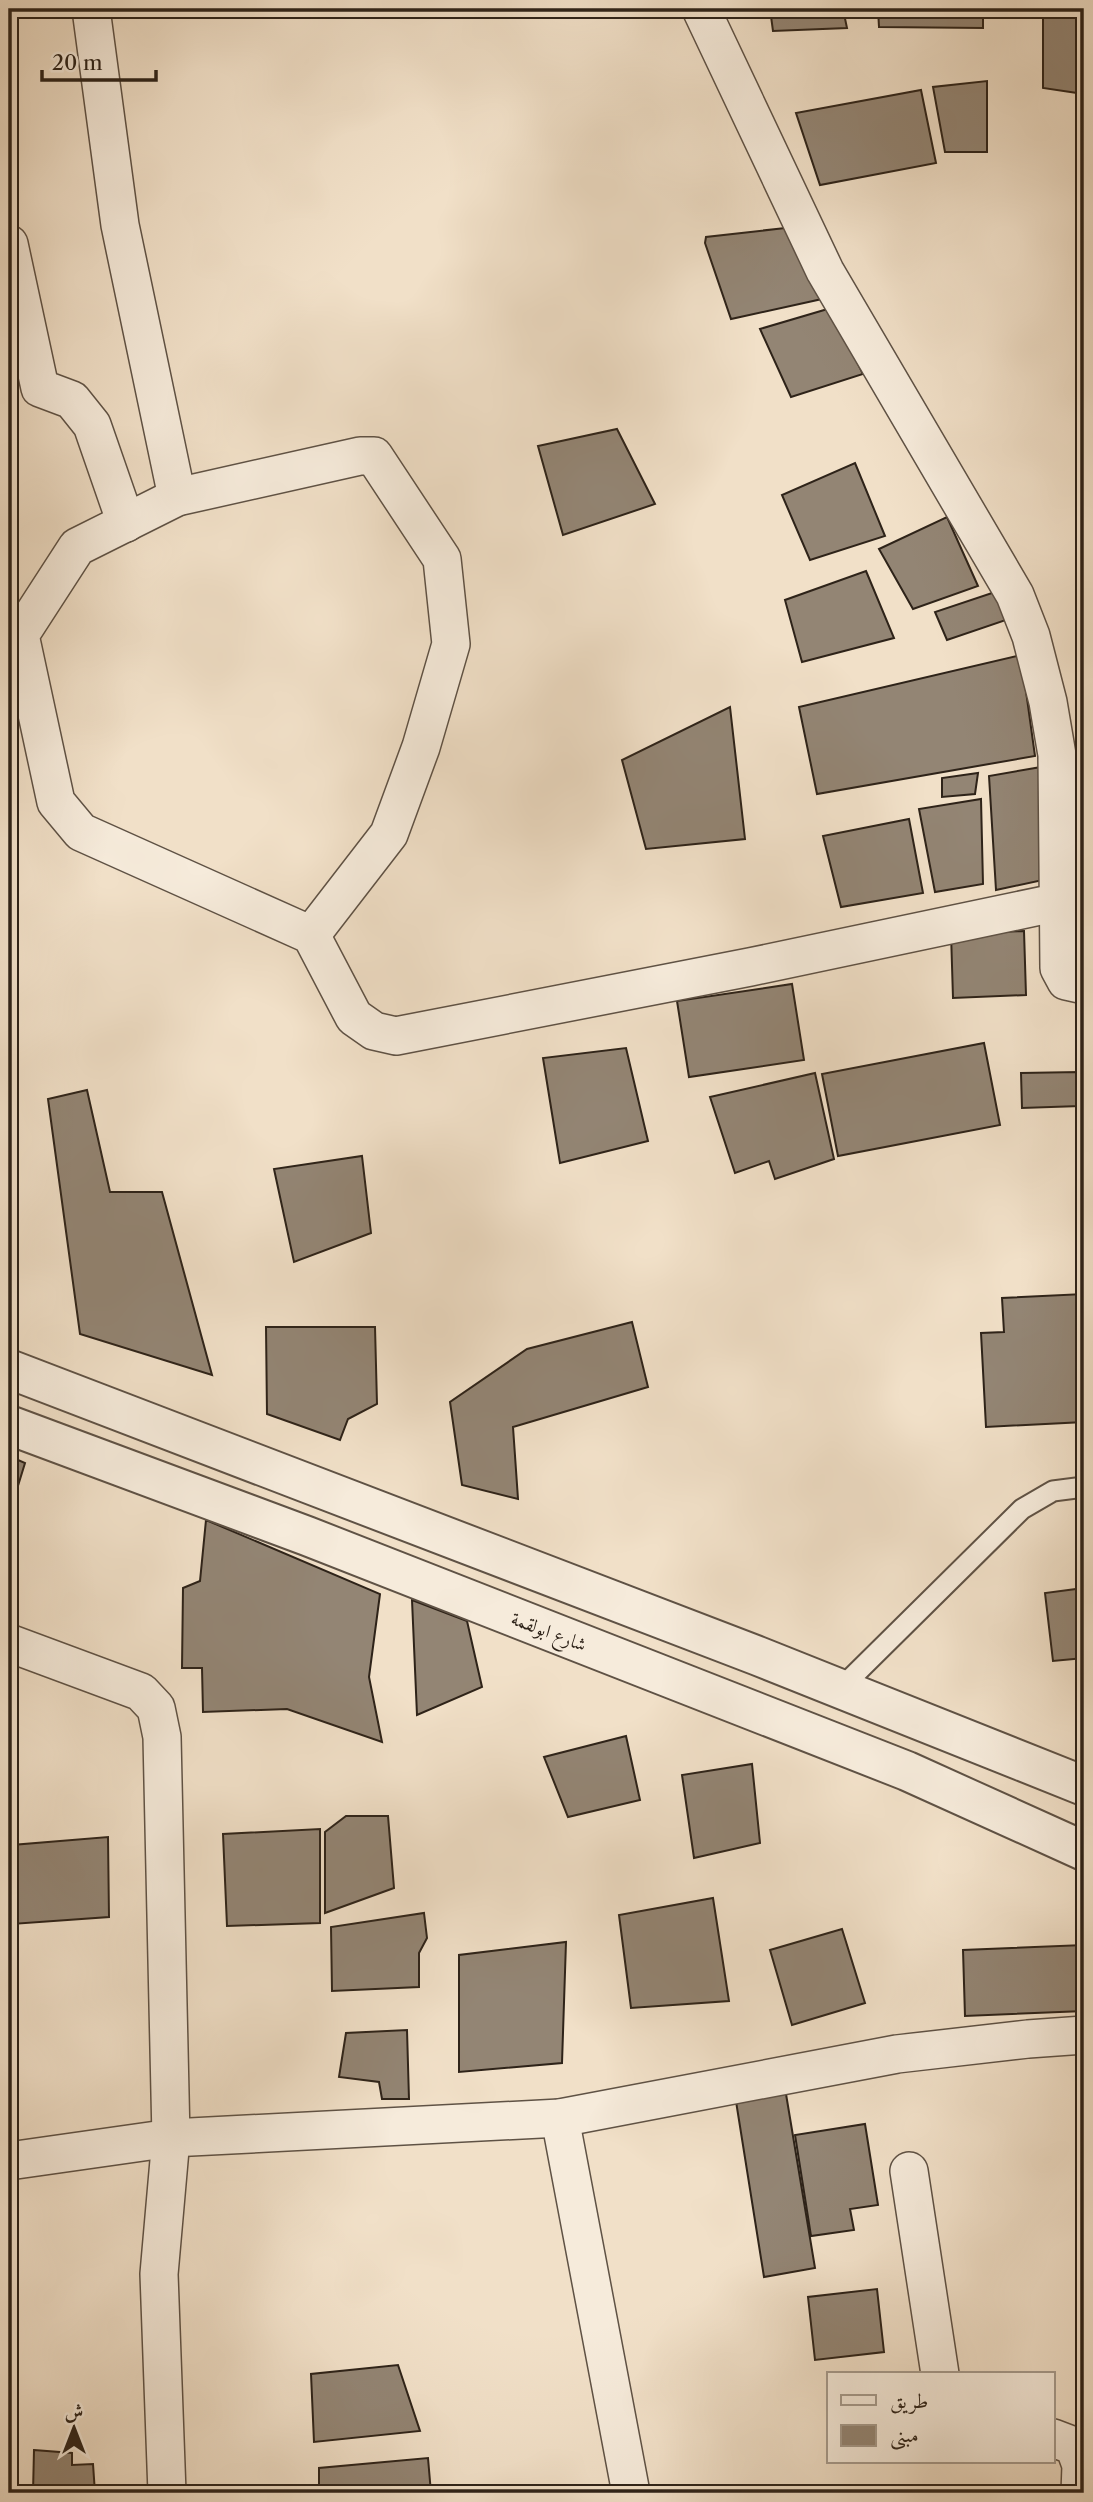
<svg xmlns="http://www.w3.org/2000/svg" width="1093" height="2502" font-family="'Libre Caslon Text',Amiri,serif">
<rect width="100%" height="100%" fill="#f1e0c8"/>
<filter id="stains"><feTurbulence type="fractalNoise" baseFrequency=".00286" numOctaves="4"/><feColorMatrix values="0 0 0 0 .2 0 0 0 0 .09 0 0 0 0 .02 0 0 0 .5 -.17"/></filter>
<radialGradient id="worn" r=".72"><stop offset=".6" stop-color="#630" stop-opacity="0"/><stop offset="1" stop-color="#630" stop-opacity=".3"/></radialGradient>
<!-- building -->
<g fill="#938574" stroke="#2e2319" stroke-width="2">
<path d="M770,9H843L847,28L773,31Z"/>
<path d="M878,9H983V28L879,27Z"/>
<path d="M1043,9H1084V94L1043,88Z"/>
<path d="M987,81V152H945L933,87Z"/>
<path d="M921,90L936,163L820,185L796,113Z"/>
<path d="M785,228L822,299L731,319L705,243L706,237Z"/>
<path d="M831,308L863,374L791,397L760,329Z"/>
<path d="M617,429L655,504L563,535L538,446Z"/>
<path d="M855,463L885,536L810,560L782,495Z"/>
<path d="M947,517L978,586L913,609L879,549Z"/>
<path d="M866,571L894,638L802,662L785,600Z"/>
<path d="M995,592L1006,620L947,640L935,612Z"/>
<path d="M1021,655L1035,756L817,794L799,707Z"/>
<path d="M730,707L745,839L646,849L622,760Z"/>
<path d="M1047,766L1043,880L996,890L989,776Z"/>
<path d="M978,773L975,794L942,797V778Z"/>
<path d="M981,799L983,884L935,892L919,809Z"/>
<path d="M909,819L923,893L841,907L823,836Z"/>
<path d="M1024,931L1026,995L953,998L951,933Z"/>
<path d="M792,984L804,1060L689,1077L677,1001Z"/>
<path d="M984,1043L1000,1125L838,1156L822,1074Z"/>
<path d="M626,1048L648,1141L560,1163L543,1058Z"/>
<path d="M1079,1072L1080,1106L1022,1108L1021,1073Z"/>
<path d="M815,1073L834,1159L775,1179L769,1161L735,1173L710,1097Z"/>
<path d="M87,1090L110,1192H162L212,1375L80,1334L48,1099Z"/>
<path d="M362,1156L371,1233L294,1262L274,1169Z"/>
<path d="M1084,1294V1422L986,1427L981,1333L1004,1332L1002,1298Z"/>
<path d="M632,1322L648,1387L513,1427L518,1499L462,1485L450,1402L527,1349Z"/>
<path d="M266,1327H375L377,1404L348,1419L340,1440L267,1414Z"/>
<path d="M9,1456L25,1463L9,1515Z"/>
<path d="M206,1520L380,1594L369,1677L382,1742L287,1709L203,1712L202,1668H182L183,1588L200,1581Z"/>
<path d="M1084,1588V1658L1053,1661L1045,1593Z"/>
<path d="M412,1600L467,1621L482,1687L417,1715Z"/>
<path d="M626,1736L640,1800L568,1817L544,1757Z"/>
<path d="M752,1764L760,1843L694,1858L682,1775Z"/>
<path d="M346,1816H388L394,1888L325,1913V1832Z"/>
<path d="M320,1829V1923L227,1926L223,1834Z"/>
<path d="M108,1837L109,1917L12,1924V1845Z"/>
<path d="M713,1898L729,2001L631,2008L619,1915Z"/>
<path d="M424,1913L427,1938L419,1953V1987L332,1991L331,1927Z"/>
<path d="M842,1929L865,2003L792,2025L770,1950Z"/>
<path d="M566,1942L562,2063L459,2072V1955Z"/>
<path d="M1084,1945V2011L965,2016L963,1950Z"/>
<path d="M407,2030L409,2099H382L379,2082L339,2077L346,2033Z"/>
<path d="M785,2088L815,2268L764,2277L735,2095Z"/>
<path d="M865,2124L878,2205L850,2209L854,2230L811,2236L795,2135Z"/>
<path d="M877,2289L884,2352L815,2360L808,2297Z"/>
<path d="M398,2365L420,2431L314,2442L311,2374Z"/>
<path d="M34,2450L72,2453V2465L93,2464L95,2493H33Z"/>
<path d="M428,2458L431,2493H319V2468Z"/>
</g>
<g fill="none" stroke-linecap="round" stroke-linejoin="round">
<defs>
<path id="service" d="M840,1689L1022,1509L1053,1491L1084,1487"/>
<g id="minor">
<path d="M91,9L120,225L177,497"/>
<path d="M701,9L825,271L1015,595L1031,636L1048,702L1057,755L1059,968L1066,981L1084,985"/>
<path d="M9,244L40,388L72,400L92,425L126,523"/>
<path d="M311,935L389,834L421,747L451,644L442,559L374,456H360L177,497L77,547L20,635L56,802L81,832L311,935L354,1017L374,1031L396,1036L750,967L1059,902"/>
<path d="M9,1643L141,1692L156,1708L162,1737L171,2138L159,2274L167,2493"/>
<path d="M560,2118L631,2493"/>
<path d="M9,2161L171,2138L560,2118L897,2054L1028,2039L1084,2035"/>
<path d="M909,2171L940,2374"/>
<path d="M1053,2438L1074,2446L1081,2465L1080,2493"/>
</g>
<g id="tertiary">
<path d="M9,1369L758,1656L1084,1786"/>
<path d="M9,1425L307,1536L907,1771L1084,1851"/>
</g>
</defs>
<!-- service casing -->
<use href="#service" stroke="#5f5245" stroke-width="23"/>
<!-- minor casing -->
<use href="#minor" stroke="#5f5245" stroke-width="40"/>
<!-- tertiary casing -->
<use href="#tertiary" stroke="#5f5245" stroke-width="42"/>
<!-- service -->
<use href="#service" stroke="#f6ebdb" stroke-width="19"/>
<!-- minor -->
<use href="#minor" stroke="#f6ebdb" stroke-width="37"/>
<!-- tertiary -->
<use href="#tertiary" stroke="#f6ebdb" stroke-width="38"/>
</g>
<g text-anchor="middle" stroke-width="5" stroke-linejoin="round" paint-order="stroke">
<!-- street labels -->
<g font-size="19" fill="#2e2319" stroke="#f6ebdb">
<text transform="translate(549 1631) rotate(21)" y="7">شارع ابولقمة</text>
</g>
</g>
<!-- margin -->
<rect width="1093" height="2502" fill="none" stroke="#f1e0c8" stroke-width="35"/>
<rect x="10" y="10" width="1072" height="2481" fill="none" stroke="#2e2319" stroke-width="3.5"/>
<rect x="18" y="18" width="1058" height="2467" fill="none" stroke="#2e2319" stroke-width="2"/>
<!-- legend -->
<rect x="827" y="2372" width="228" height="91" fill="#f6ebdb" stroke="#a69b8d" stroke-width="2"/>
<rect x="841" y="2395" width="35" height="10" fill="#f6ebdb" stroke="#a69b8d" stroke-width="2"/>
<text x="890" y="2408" font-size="21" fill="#2e2319">طريق</text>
<rect x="841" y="2425" width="35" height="21" fill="#938574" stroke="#a69b8d" stroke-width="2"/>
<text x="890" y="2442" font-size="21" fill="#2e2319">مبنى</text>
<!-- north arrow -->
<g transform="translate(74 2428)" stroke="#f6ebdb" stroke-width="5" paint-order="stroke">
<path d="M0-5L12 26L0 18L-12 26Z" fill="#2e2319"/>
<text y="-10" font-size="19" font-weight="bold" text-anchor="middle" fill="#2e2319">ش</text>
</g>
<!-- scale -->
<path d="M42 70v10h114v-10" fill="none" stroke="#2e2319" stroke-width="3.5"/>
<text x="52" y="70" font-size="21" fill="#2e2319" stroke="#f6ebdb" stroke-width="5" paint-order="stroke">20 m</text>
<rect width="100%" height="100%" filter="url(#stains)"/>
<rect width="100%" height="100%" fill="url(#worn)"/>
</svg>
